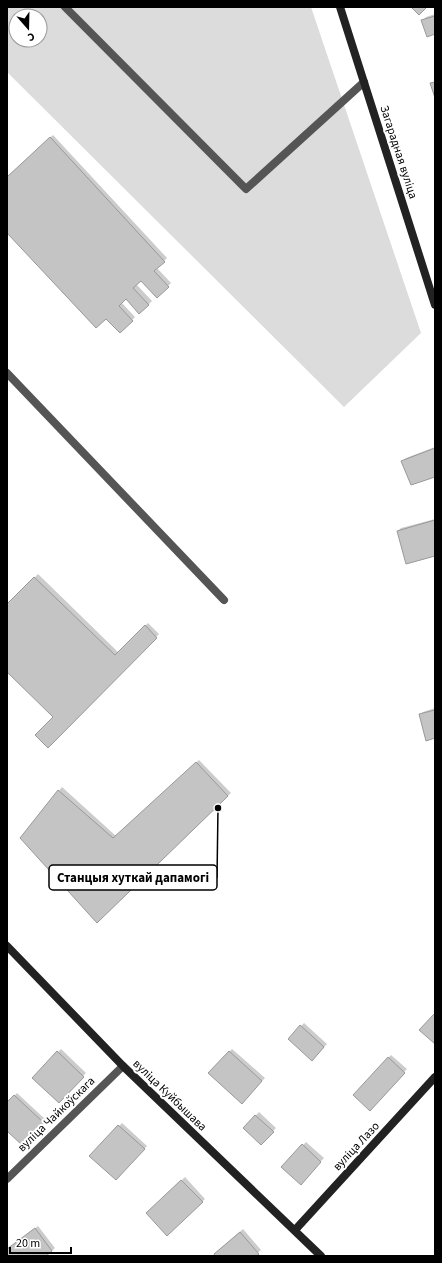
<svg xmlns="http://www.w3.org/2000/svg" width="442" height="1263" font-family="'Source Sans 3',sans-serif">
<rect width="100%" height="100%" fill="#fff"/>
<!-- green -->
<path fill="#dcdcdc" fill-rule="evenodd" d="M7,7H311L421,333L344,407L7,72ZM16,16H40V40H16Z"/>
<!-- shadow -->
<g fill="#0003">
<path d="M435,14V33L423,20L426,17Z"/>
<path d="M53,135L167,258L157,268L171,283L157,297L141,279L136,284L152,301L140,313L126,298L121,302L135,317L120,332L106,317L7,231V178Z"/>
<path d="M435,447V476L403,461L406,458Z"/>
<path d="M435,519V554L398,531L401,528Z"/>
<path d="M38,574L119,653L148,623L159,634L48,747L54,717L7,670V606Z"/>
<path d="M435,708V737L420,715L423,712Z"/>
<path d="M199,760L231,793L97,921L21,838L62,787L116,836Z"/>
<path d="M304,1023L327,1044L312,1060L289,1039Z"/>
<path d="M61,1049L86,1073L59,1102L33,1078Z"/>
<path d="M232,1049L265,1078L242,1102L210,1073Z"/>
<path d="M391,1055L407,1069L370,1109L354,1095Z"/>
<path d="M17,1093L46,1120L23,1145L7,1130V1103Z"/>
<path d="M259,1112L276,1128L261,1144L244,1128Z"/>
<path d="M122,1123L147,1146L116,1179L91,1156Z"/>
<path d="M306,1142L324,1158L301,1183L283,1167Z"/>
<path d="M185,1177L205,1199L167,1234L147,1213Z"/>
<path d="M38,1226L55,1248L52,1251L45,1256H7V1250Z"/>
<path d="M243,1229L261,1250L254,1256H217L218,1251Z"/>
</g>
<!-- building -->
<g fill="#c4c4c4" stroke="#999">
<path d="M411,7H427L419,15Z"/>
<path d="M435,16V34L427,37L421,20Z"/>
<path d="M435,82V98L430,83Z"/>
<path d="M50,137L165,262L154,271L169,287L157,298L141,281L133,288L149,305L139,314L126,299L119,306L133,321L120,333L106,319L96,328L7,233V177Z"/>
<path d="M435,448V477L411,485L401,461Z"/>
<path d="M435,520V556L406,564L397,531Z"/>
<path d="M34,577L115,655L145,625L157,638L48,748L35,735L53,717L7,672V604Z"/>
<path d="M435,710V738L426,741L419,714Z"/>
<path d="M196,762L228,796L97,923L20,838L58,790L113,838Z"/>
<path d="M435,1013V1044L419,1030Z"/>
<path d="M300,1025L324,1047L312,1061L288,1039Z"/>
<path d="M57,1051L84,1077L59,1103L32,1078Z"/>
<path d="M229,1051L262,1081L242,1104L208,1073Z"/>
<path d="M388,1057L405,1073L370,1111L353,1095Z"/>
<path d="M14,1095L44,1123L23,1146L7,1131V1102Z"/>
<path d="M255,1115L274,1132L261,1145L243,1128Z"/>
<path d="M118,1125L145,1149L116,1180L89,1156Z"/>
<path d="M302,1144L321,1162L301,1185L281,1167Z"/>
<path d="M181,1180L203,1202L167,1236L146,1213Z"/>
<path d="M35,1228L52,1251L46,1256H7V1249Z"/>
<path d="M240,1232L259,1254L256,1256H215L214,1254Z"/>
</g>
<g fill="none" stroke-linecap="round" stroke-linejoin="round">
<!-- lane -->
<g stroke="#555" stroke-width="8">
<path d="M65,7L246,189L364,82"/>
<path d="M7,373L224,600"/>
</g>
<!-- street -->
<path stroke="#555" stroke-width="8" d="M7,1179L123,1066"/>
<!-- secondary -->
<g stroke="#222" stroke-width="8">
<path d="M340,7L435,305"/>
<path d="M7,946L123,1066L321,1256"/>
<path d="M295,1230L435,1077"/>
</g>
</g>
<g text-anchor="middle" stroke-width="4" stroke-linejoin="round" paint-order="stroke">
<!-- street labels -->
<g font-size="12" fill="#000" stroke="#fff">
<text transform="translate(399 152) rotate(72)" y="4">Загарадная вуліца</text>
<text transform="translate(170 1095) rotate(44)" y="4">вуліца Куйбышава</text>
<text transform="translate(56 1114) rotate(-44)" y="4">вуліца Чайкоўскага</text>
<text transform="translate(356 1146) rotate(-47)" y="4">вуліца Лазо</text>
</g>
</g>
<!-- callouts -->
<path fill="none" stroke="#000" stroke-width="1.5" d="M218 808L217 878"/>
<circle fill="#000" stroke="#fff" stroke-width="1.5" cx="218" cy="808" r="4"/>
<rect fill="#fff" stroke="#000" stroke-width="1.5" x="49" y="865" width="168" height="25" rx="4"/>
<g font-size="13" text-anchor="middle" font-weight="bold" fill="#000">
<text x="133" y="882">Станцыя хуткай дапамогі</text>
</g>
<!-- border -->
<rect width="442" height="1263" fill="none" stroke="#000000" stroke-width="16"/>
<!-- north arrow -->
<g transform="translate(28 28) rotate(160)"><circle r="19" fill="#ffffff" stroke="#999999"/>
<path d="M0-3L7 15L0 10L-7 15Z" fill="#000000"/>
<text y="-6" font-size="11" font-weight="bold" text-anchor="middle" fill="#000000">С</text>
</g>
<!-- scale -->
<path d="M10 1247v6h61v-6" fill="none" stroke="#000000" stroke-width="2"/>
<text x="16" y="1247" font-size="12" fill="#000000" stroke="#ffffff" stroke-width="3" paint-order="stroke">20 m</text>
</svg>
